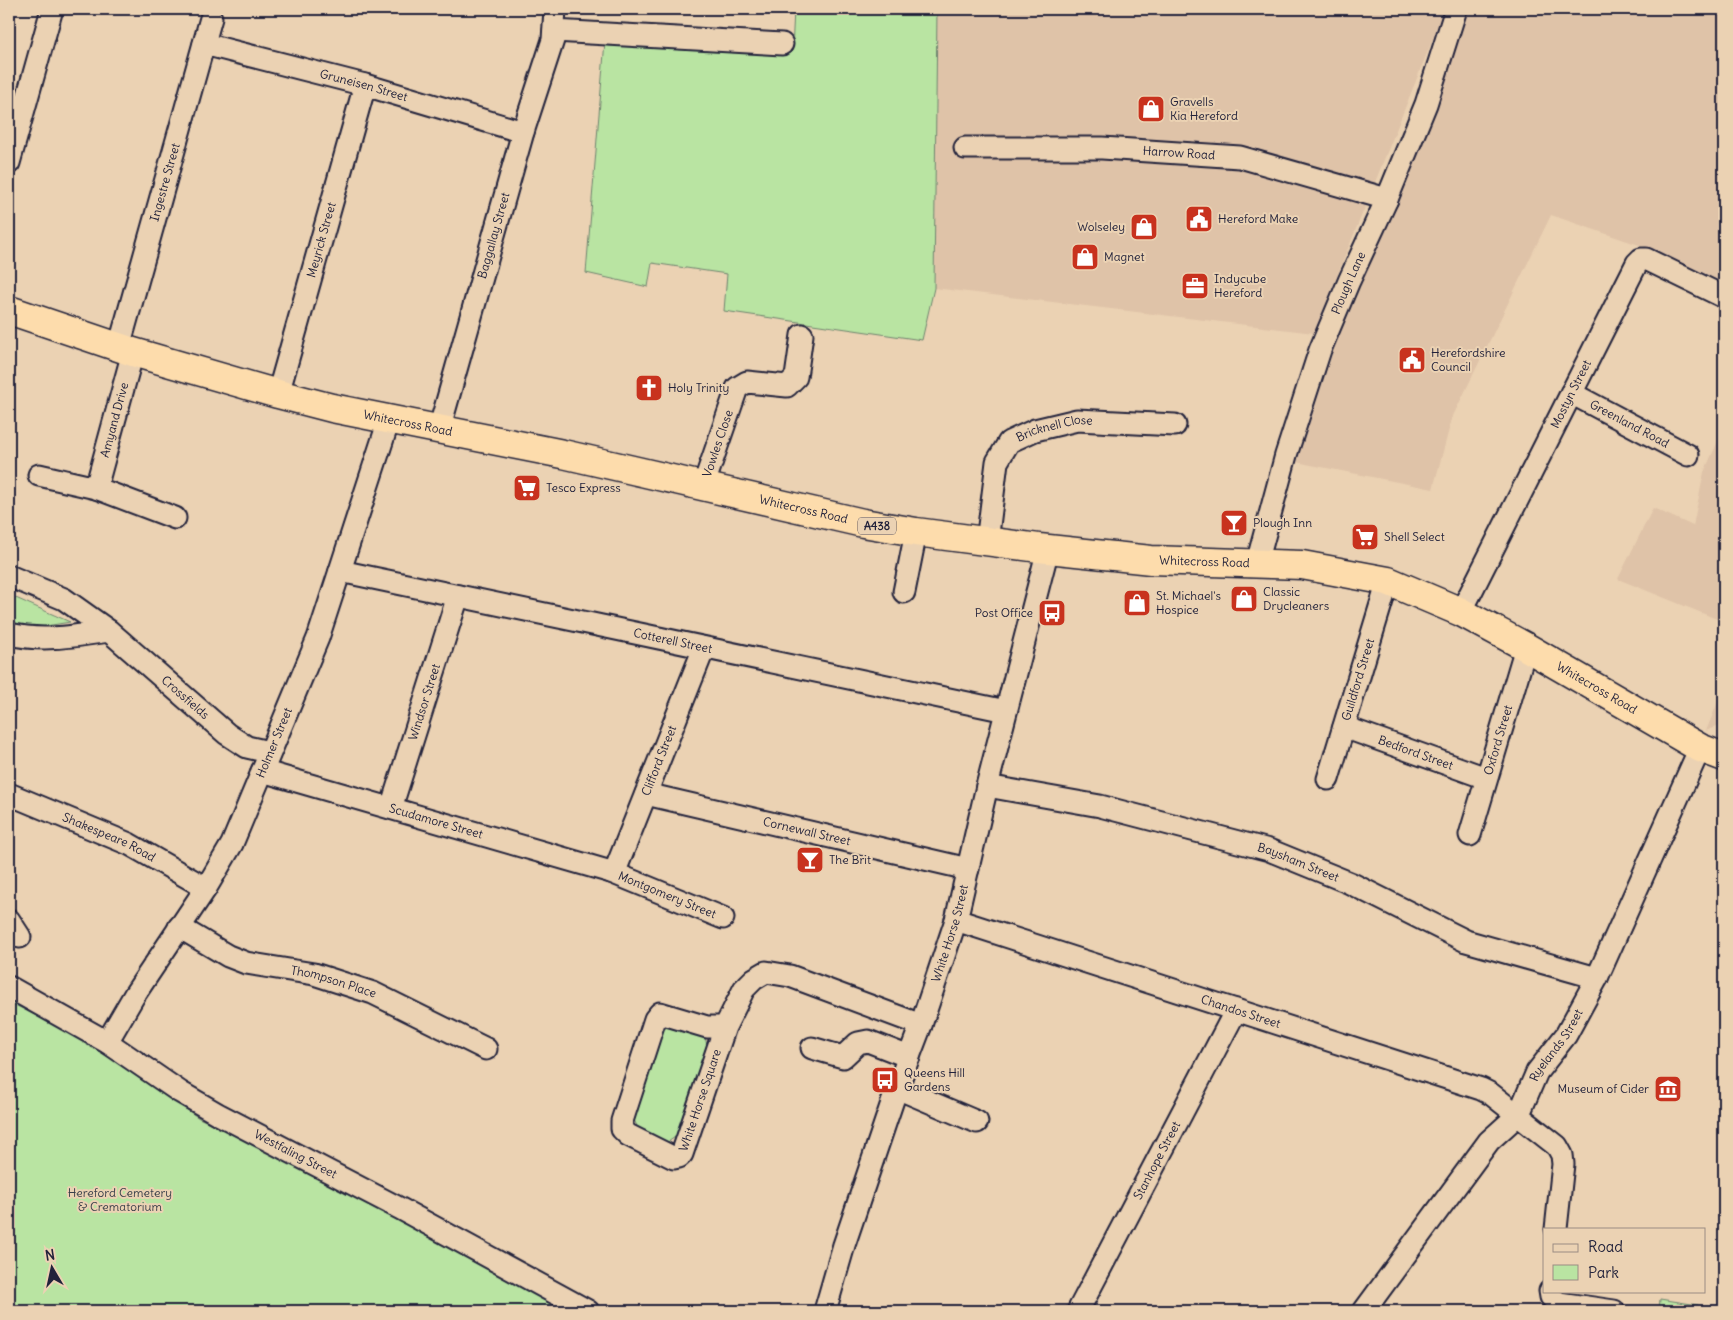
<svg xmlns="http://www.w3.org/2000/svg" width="1733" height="1320" font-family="Delius,sans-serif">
<rect width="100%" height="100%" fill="#ebd2b3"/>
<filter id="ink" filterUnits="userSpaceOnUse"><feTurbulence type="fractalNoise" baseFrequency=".02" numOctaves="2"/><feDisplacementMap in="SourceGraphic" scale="10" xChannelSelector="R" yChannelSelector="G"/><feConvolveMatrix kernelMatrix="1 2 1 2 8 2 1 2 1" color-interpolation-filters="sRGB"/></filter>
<g filter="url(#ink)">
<!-- built -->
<g fill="#dfc3a8">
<path d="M937,9H1445L1314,333L934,288Z"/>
<path d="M1465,9H1724V284L1645,247L1551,215L1452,418L1433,489L1296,462L1332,354L1365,274Z"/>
<path d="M1724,428V622L1618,579L1653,508L1693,526L1704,472Z"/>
<path d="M1724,687V727L1719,725L1706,731Z"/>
</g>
<!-- green -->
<g fill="#b9e4a2" stroke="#6e836e">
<path d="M794,9H937L934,288L922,340L724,311L727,274L652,263L648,287L586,273L605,41L792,51Z"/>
<path d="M9,595L70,622L34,628L9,622Z"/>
<path d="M9,1002L81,1038L199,1118L291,1161L575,1311H9Z"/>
<path d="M670,1025L705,1037L708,1050L678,1135L668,1142H661L640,1132L633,1118L659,1033Z"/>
<path d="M1660,1299L1698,1305L1697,1311H1659Z"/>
</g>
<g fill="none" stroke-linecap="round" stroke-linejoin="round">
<defs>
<g id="minor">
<path d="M554,31L782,44"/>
<path id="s1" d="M204,44L365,85L523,132"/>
<path id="s2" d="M965,148H1102L1240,157L1387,199"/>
<path d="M9,163L52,9"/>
<path id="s3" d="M119,347L211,18"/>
<path id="s4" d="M1571,393L1688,455"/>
<path id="s5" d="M278,394L365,85"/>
<path id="s6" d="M439,430L523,132L553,40L555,9"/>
<path id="s7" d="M39,475L96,488L133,352"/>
<path id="s8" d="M703,487L737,388L747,382L787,386L796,377L802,335"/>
<path d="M96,488L175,518"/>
<path id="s9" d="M987,542L997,462L1009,442L1035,430L1077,420L1175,425"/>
<path id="s10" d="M1257,563L1286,455L1320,350L1349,281L1387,199L1426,104L1456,9"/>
<path id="s11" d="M340,571L1006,711"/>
<path id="s12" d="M9,576L64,599L109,631L227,734L247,747L269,752"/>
<path d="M904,592L916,532"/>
<path id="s13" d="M1461,612L1637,263L1641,259H1646L1724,297"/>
<path d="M9,634C43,642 75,636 109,631"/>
<path id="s14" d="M1344,727L1486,778"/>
<path id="s15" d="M262,771L611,872L723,918"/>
<path id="s16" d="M1328,779L1388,581"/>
<path id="s17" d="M987,786L1100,806L1269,850L1350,883L1466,941L1597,978"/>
<path id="s18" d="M9,794L129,844L206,888"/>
<path id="s19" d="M646,794L968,869"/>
<path id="s20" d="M391,808L458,596"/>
<path id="s21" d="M1470,835L1526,647"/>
<path id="s22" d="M611,872L617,866L704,648"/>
<path d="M9,920L20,937"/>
<path id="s23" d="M956,920L1481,1089L1491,1094L1557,1146L1562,1155L1563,1164L1556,1229"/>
<path id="s24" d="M179,927L228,956L246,963L314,974L373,993L486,1049"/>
<path id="s25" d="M9,987L107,1042L180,1092L218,1114L401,1209L588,1311"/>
<path id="s26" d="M725,1027H707L660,1013L655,1019L622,1121V1129L628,1135L674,1158L679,1157L682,1154L725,1027L744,989L754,979L766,972L790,976L921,1025"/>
<path id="s27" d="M107,1042L135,994L206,888L232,844L318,638L389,420"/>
<path d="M812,1048L843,1057L858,1043L868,1041L909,1057"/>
<path d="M897,1088L977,1122"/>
<path d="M1550,1291L1551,1297L1559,1303L1614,1311"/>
<path id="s28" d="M825,1311L844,1245L897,1088L921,1025L956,920L987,786L1048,549"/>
<path id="s29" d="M1078,1311L1236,1010"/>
<path id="s30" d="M1364,1311L1489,1141L1519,1114L1537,1072L1566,1035L1597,978L1700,748"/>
</g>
<g id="highway">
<path id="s31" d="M9,310L133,352L278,394L332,408L563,454L863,523L916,532L1039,548L1151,560L1302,565L1388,581L1461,612L1526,647L1700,748L1724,757"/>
</g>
</defs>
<!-- minor casing -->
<use href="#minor" stroke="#22223b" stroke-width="25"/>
<!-- highway casing -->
<use href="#highway" stroke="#22223b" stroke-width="31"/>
<!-- minor -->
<use href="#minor" stroke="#ebd2b3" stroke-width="21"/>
<!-- highway -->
<use href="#highway" stroke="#fddcac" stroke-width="28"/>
</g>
</g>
<!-- icons -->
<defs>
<symbol id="shop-square" viewBox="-11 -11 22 22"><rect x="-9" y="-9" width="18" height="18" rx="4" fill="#c8321e" stroke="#ebd2b3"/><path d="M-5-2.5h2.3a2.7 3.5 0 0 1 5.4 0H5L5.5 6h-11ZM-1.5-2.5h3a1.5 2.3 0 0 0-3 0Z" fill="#fff"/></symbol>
<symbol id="civic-square" viewBox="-11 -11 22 22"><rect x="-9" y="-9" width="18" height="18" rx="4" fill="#c8321e" stroke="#ebd2b3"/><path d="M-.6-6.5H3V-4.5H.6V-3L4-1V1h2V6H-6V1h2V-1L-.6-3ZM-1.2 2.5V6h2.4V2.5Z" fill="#fff"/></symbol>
<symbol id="office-square" viewBox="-11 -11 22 22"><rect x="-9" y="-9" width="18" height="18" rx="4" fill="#c8321e" stroke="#ebd2b3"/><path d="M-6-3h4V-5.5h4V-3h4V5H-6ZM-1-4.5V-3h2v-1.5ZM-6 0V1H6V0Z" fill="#fff"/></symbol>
<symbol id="church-square" viewBox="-11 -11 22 22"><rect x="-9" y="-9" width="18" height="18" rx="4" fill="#c8321e" stroke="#ebd2b3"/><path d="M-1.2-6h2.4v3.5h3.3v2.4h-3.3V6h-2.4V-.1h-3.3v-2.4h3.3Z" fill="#fff"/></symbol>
<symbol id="supermarket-square" viewBox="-11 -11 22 22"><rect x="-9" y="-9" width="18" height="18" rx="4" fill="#c8321e" stroke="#ebd2b3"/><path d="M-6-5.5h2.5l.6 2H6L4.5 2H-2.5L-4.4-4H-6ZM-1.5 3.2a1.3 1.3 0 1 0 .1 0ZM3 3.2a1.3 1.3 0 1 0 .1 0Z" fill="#fff"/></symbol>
<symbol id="bar-square" viewBox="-11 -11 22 22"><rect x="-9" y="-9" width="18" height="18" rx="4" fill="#c8321e" stroke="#ebd2b3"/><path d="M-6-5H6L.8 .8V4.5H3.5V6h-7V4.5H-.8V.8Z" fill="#fff"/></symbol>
<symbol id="bus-square" viewBox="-11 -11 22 22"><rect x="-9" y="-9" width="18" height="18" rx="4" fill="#c8321e" stroke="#ebd2b3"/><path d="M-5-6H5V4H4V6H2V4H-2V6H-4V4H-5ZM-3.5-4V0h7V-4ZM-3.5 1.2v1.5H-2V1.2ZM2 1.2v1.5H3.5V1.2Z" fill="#fff"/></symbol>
<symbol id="museum-square" viewBox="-11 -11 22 22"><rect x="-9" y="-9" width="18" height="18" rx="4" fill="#c8321e" stroke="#ebd2b3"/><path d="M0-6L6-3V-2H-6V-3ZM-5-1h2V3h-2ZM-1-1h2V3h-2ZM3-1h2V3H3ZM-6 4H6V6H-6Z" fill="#fff"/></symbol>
</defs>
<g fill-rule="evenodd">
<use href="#shop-square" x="1135" y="93" width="32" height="32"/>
<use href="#civic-square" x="1183" y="203" width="32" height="32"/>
<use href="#shop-square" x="1128" y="211" width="32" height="32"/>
<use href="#shop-square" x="1069" y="241" width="32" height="32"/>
<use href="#office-square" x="1179" y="270" width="32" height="32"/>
<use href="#civic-square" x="1396" y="344" width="32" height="32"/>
<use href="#church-square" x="633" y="372" width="32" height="32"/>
<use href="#supermarket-square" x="511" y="472" width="32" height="32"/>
<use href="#bar-square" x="1218" y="507" width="32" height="32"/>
<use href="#supermarket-square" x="1349" y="521" width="32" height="32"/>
<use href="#shop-square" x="1228" y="583" width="32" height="32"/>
<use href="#shop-square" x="1121" y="587" width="32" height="32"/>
<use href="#bus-square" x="1036" y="597" width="32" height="32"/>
<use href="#bar-square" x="794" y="844" width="32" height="32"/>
<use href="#bus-square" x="869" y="1064" width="32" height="32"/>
<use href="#museum-square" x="1652" y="1073" width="32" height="32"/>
</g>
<g text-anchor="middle" stroke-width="4" stroke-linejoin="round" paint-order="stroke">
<!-- shield labels -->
<rect fill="#ebd2b3" stroke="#5e575f" stroke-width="1" x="858" y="517.5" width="38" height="17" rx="4"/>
<g font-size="11" font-weight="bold" fill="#22223b">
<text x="877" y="530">A438</text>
</g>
<!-- street labels -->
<g font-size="12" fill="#22223b" stroke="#ebd2b3">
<text dy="4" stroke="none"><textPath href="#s1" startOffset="165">Gruneisen Street</textPath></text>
<text dy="4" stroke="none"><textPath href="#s2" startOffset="214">Harrow Road</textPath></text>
<text dy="4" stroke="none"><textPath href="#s3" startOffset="171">Ingestre Street</textPath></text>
<text dy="4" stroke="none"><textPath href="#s6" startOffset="202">Baggallay Street</textPath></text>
<text dy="4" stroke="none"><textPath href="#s5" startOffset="160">Meyrick Street</textPath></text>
<text dy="4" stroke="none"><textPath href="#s10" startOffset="295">Plough Lane</textPath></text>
<text dy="4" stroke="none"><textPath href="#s13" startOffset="244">Mostyn Street</textPath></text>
<text dy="4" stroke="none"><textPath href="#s7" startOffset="129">Amyand Drive</textPath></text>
<text dy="4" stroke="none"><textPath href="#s31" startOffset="415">Whitecross Road</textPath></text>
<text dy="4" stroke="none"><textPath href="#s4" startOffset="66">Greenland Road</textPath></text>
<text dy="4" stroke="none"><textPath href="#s9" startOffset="152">Bricknell Close</textPath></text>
<text dy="4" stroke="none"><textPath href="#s8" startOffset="46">Vowles Close</textPath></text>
<text dy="4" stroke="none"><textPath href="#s31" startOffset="820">Whitecross Road</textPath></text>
<text dy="4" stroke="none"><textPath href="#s31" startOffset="1225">Whitecross Road</textPath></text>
<text dy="4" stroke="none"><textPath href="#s11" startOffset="340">Cotterell Street</textPath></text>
<text dy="4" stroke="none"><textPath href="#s16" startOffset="104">Guildford Street</textPath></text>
<text dy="4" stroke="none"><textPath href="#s31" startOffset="1645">Whitecross Road</textPath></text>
<text dy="4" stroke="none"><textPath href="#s12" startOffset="216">Crossfields</textPath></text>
<text dy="4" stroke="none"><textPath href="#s20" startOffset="111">Windsor Street</textPath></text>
<text dy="4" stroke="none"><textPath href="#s21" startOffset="99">Oxford Street</textPath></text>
<text dy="4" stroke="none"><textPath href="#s27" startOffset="344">Holmer Street</textPath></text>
<text dy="4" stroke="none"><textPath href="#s14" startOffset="76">Bedford Street</textPath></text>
<text dy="4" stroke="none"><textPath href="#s22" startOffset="122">Clifford Street</textPath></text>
<text dy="4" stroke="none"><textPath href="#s15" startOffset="181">Scudamore Street</textPath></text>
<text dy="4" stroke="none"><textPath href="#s19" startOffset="165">Cornewall Street</textPath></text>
<text dy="4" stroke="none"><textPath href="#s18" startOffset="109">Shakespeare Road</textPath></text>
<text dy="4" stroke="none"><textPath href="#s17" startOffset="321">Baysham Street</textPath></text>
<text dy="4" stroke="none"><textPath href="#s15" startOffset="424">Montgomery Street</textPath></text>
<text dy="4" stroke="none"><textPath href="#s28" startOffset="398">White Horse Street</textPath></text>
<text dy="4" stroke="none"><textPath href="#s24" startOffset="166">Thompson Place</textPath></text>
<text dy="4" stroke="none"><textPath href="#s23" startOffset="299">Chandos Street</textPath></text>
<text dy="4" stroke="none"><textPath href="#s30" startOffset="330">Ryelands Street</textPath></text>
<text dy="4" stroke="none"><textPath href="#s26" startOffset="316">White Horse Square</textPath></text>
<text dy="4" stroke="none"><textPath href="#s25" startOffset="332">Westfaling Street</textPath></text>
<text dy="4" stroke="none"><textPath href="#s29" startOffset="170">Stanhope Street</textPath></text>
</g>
<!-- poi labels -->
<g font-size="12" fill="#22223b" stroke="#ebd2b3" text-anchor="start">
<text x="1170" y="106">Gravells<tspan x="1170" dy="14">Kia Hereford</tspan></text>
<text x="1218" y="223">Hereford Make</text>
<text x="1125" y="231" text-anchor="end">Wolseley</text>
<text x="1104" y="261">Magnet</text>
<text x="1214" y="283">Indycube<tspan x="1214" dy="14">Hereford</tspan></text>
<text x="1431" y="357">Herefordshire<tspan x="1431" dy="14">Council</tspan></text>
<text x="668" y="392">Holy Trinity</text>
<text x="546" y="492">Tesco Express</text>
<text x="1253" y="527">Plough Inn</text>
<text x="1384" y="541">Shell Select</text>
<text x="1263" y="596">Classic<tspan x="1263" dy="14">Drycleaners</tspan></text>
<text x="1156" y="600">St. Michael's<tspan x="1156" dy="14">Hospice</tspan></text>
<text x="1033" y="617" text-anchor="end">Post Office</text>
<text x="829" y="864">The Brit</text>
<text x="904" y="1077">Queens Hill<tspan x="904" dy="14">Gardens</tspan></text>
<text x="1649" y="1093" text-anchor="end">Museum of Cider</text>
</g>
<!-- park labels -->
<g font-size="12" fill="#393f4a" stroke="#ebd2b3">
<text x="120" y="1197">Hereford Cemetery<tspan x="120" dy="14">&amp; Crematorium</tspan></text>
</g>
</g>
<!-- margin -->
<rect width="1733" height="1320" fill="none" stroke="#ebd2b3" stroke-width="30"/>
<rect x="15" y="15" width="1703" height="1290" fill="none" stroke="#22223b" stroke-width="2" filter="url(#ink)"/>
<!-- legend -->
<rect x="1543" y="1228" width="162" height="65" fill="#ebd2b3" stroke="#9b8c83"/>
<rect x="1553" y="1244" width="25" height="8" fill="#ebd2b3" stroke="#9b8c83"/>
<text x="1588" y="1252" font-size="15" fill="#22223b">Road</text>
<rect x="1553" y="1265" width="25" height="15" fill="#b9e4a2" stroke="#9b8c83"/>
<text x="1588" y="1278" font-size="15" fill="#22223b">Park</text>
<!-- north arrow -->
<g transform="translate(52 1268) rotate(351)" stroke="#ebd2b3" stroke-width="4" paint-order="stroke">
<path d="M0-4L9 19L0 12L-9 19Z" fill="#22223b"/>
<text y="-8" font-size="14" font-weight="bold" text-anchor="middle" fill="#22223b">N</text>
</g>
</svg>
